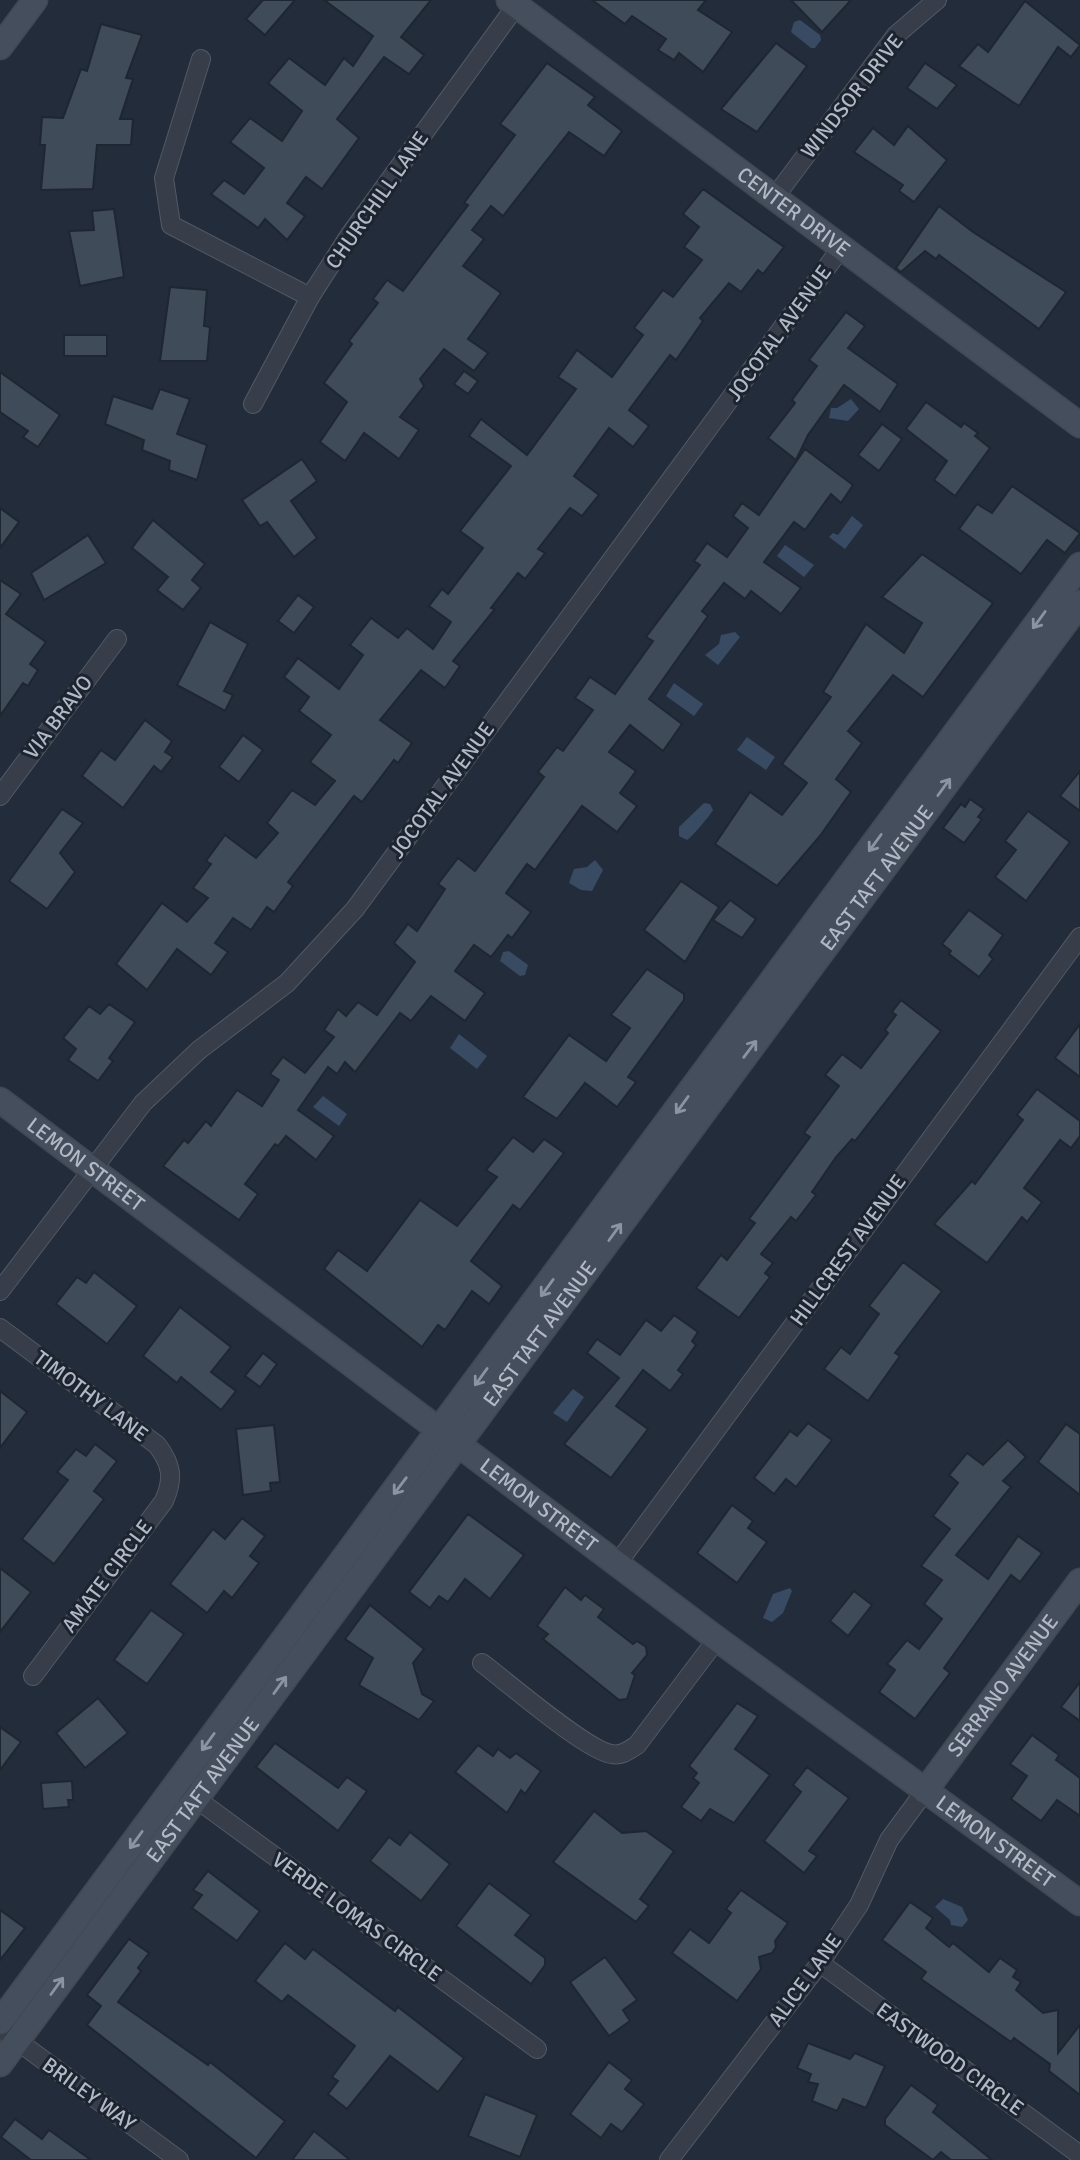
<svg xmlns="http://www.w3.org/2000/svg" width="1080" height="2160" font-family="Signika,sans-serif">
<rect width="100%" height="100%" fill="#232c3a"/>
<!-- water -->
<g fill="#394a63">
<path d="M800,20L820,35L821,40L815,48H811L791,32L794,22Z"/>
<path d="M851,399L859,409L848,421L829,418L831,408H837Z"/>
<path d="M852,516L863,525L845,549L829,537L833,533L838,535Z"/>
<path d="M785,545L814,565L804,577L777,556Z"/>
<path d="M735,632L740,637L718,665L705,655L719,644L721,635Z"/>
<path d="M674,683L703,704L694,716L666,696Z"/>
<path d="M747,737L775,757L766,770L737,750Z"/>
<path d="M704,803L710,804L713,810C712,813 691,838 687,840L679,836V827Z"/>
<path d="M595,860L603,870L592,891L581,890L569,883L574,869L587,867Z"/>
<path d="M509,951L528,965L525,975L520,976L500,961L503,952Z"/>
<path d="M459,1034L487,1056L477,1069L450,1048Z"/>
<path d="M323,1096L347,1114L339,1126L313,1107Z"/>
<path d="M573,1389L584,1397L567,1422L553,1413Z"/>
<path d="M790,1588L792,1591L783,1613L772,1622L763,1618L773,1594Z"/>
<path d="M943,1899L962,1907L968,1920L962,1927L951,1925L950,1920L935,1907Z"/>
</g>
<!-- building -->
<g fill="#3f4b59" stroke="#1e2631" stroke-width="2">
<path d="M263,0H295L265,35L246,19Z"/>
<path d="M324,0H431L401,37L424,55L409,74L384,57L337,119L359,138L322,189L306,177L287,203L305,216L287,240L265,219L258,228L211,194L224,180L244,194L264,168L230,142L250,118L282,141L302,111L268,83L289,58L325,85L344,58L353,66L373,36Z"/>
<path d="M592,0H706L698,10L732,32L703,72L679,53L674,60L658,50L666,39L632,16L625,24Z"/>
<path d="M791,0H851L822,32Z"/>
<path d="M1025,1L1080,45L1071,57L1058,47L1019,106L959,66L978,44L988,52Z"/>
<path d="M101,24L142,35L126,78L133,79L120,119H133L131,145H97L93,189L41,190L45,145H40L42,117L63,118L81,69L87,71Z"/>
<path d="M776,43L807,66L757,132L721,109Z"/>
<path d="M547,63L595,97L588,105L622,131L604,156L569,132L503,216L491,206L472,230L484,239L463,266L501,293L468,339L488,353L474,371L444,349L420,379L424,386L400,417L419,430L399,459L364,433L345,461L320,442L347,402L324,383L352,344L349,341L378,303L373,299L387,280L403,291L468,205L464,203L515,135L500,124Z"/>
<path d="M925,63L957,85L937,109L907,88Z"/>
<path d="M908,126L947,160L914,202L899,191L903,185L854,152L873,128L894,145Z"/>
<path d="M703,189L784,247L763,274L758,270L741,292L729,283L700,318L703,321L676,360L670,355L629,410L649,426L633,447L609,428L574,476L599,495L582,516L570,508L538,549L545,553L525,579L518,573L491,608L495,609L453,661L460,666L445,688L421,670L380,720L412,743L398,763L394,760L362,802L354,796L288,882L293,886L274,912L267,907L251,930L233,918L215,943L228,952L211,975L177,949L147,990L116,964L162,903L187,922L208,898L193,888L211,864L206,861L225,835L256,858L278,833L267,823L292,790L315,805L335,781L310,762L331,735L299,711L309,697L284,677L298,658L339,689L363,655L350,645L371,618L398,638L407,628L433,649L451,622L429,606L442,589L448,594L483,548L460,531L511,466L469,436L481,419L527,455L576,389L558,377L577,350L612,377L643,335L634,328L663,290L673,297L702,260L684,247L699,227L683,214Z"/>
<path d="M939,206L973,232L1066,292L1039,329L939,255L936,259L925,251L901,272L896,268Z"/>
<path d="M114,209L124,277L80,286L69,231L94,230L92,211Z"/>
<path d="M170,287L207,290L204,326L210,327L207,361H160Z"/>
<path d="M846,312L865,326L848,348L898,384L880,412L844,385L808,435L796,460L768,438L795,403L792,400L817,366L809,360Z"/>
<rect x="64" y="335" width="43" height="21"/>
<path d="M464,371L478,381L468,394L454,384Z"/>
<path d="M0,372L60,415L38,447L23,437L28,431L0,412Z"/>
<path d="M160,389L190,399L177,434L207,445L197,480L169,470L170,461L142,450L144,440L105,424L113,396L152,409Z"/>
<path d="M926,402L961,427L964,423L978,433L975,436L990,448L955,496L934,480L947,461L906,429Z"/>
<path d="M882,424L902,439L879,471L858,455Z"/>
<path d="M805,449L853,485L841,503L831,494L805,530L794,522L764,562L801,588L781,614L751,591L745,599L724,583L702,611L708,616L649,699L682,724L663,751L630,725L609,752L636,771L620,793L637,806L617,832L582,806L535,870L527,864L506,893L531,912L512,938L508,935L491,957L474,945L455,971L485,993L465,1021L431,996L411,1021L400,1013L355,1072L345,1062L337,1074L328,1067L298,1110L334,1136L316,1160L286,1136L278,1146L275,1144L245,1184L258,1194L239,1220L163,1166L184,1140L188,1143L206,1121L211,1126L237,1090L262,1106L279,1080L270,1074L283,1057L305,1073L334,1037L324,1030L338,1009L346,1016L358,1002L377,1015L415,962L394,943L408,924L417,931L445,889L438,884L458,858L475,871L544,777L538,772L557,747L563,751L593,710L575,698L590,677L615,694L653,641L646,637L700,565L694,561L707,543L727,557L748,528L733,516L742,503L759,515Z"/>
<path d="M302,459L317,481L291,501L317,538L294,557L267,522L260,526L242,500Z"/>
<path d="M1012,486L1080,533L1065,553L1047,540L1021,574L959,529L977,504L992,513Z"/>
<path d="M0,508L19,522L0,548Z"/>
<path d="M153,520L205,564L192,580L201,588L183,610L157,590L168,577L132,548Z"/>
<path d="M88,535L106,563L44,600L31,573Z"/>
<path d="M922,554L993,603L923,697L893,675L848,731L862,743L836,779L851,792L820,836L777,886L715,844L750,792L782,815L807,783L782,764L831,697L823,692L866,624L904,653L922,623L882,597Z"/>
<path d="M0,580L21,594L6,614L46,642L30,664L38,670L28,686L23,683L0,716Z"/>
<path d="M298,595L314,607L294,633L278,621Z"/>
<path d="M210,622L248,644L224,691L233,695L225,711L177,685Z"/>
<path d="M145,720L172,741L165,752L173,757L161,772L154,766L123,808L82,776L101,750L115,760Z"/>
<path d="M243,735L263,750L239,782L219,767Z"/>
<path d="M1080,771V811L1060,796Z"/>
<path d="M970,799L984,809L978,817L982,819L964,843L943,828L961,804L965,807Z"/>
<path d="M62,809L83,823L60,853L75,872L47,909L9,881Z"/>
<path d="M1028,811L1070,842L1026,901L995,877L1016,850L1005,841Z"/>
<path d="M681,881L719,907L685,962L644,930Z"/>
<path d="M730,900L756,919L742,938L713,920Z"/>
<path d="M969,910L1003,935L989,955L993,959L979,977L949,954L951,951L942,944Z"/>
<path d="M647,969L684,994V1000L628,1077L636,1082L617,1107L585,1083L557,1119L523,1097L569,1035L606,1061L630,1028L611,1015Z"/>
<path d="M901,1000L941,1031L855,1141L852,1139L836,1157L812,1192L816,1195L796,1221L791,1217L761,1254L773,1263L765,1273L770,1277L739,1318L696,1288L721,1255L727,1260L755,1223L749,1219L810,1137L804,1133L839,1086L825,1075L842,1054L861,1068L888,1033L885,1030L896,1015L892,1012Z"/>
<path d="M109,1004L135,1022L109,1058L113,1061L98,1081L68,1060L76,1049L63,1038L89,1006L100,1014Z"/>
<path d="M1080,1024V1077L1055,1058Z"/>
<path d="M1037,1089L1080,1121V1136L1071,1148L1060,1140L1024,1188L1042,1202L1027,1222L1022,1217L987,1263L934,1224L972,1181L975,1184L1023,1120L1017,1115Z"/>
<path d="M513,1137L533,1152L544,1139L564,1153L520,1210L513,1205L471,1261L502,1286L489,1304L472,1291L445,1330L438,1325L422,1347L324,1269L338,1250L367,1271L420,1200L457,1226L497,1177L486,1170Z"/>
<path d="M903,1262L942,1291L895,1353L900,1356L868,1401L824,1369L841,1347L850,1354L879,1314L869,1306Z"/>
<path d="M94,1272L137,1306L107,1344L56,1304L77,1277L86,1283Z"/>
<path d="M180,1307L231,1347L211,1372L236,1391L221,1410L181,1377L177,1383L143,1356Z"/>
<path d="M674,1315L698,1332L692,1341L696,1345L678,1370L683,1374L670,1391L643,1370L616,1406L648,1429L611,1478L564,1444L619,1378L587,1353L597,1339L620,1355L646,1320L661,1331Z"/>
<path d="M263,1353L277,1364L260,1387L245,1376Z"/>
<path d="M0,1391L27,1412L0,1448Z"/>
<path d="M808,1423L832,1440L796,1487L786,1479L774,1494L754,1478L790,1431L797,1436Z"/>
<path d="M1066,1424L1080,1434V1495L1038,1462Z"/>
<path d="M274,1425L280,1482L270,1483L271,1491L243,1495L236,1429Z"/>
<path d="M1008,1440L1026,1457L1003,1481L1011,1487L956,1555L988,1579L1018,1536L1042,1553L1020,1582L1011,1575L944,1668L950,1673L915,1719L879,1692L895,1670L887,1664L907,1640L919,1649L942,1619L924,1604L942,1580L921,1566L950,1529L933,1516L958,1483L949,1475L967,1453L983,1465Z"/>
<path d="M95,1444L117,1461L94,1491L104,1499L54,1564L22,1539L68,1480L57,1472L76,1449L86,1456Z"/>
<path d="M732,1505L753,1521L748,1528L767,1542L737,1583L697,1553Z"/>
<path d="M468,1514L524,1555L490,1599L465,1579L448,1602L439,1596L430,1608L409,1592Z"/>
<path d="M242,1518L265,1536L250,1556L259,1563L232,1598L224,1591L207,1613L170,1584L213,1529L225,1539Z"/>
<path d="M0,1568L31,1592L0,1632Z"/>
<path d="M565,1587L581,1600L585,1595L604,1609L598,1617L633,1644L637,1641L646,1647L647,1655L632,1673L635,1675L627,1699L619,1700L543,1639L548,1634L537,1626Z"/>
<path d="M854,1591L872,1605L848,1636L830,1621Z"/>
<path d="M370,1605L424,1649L413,1663L422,1694L434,1701L419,1720L359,1685L373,1658L345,1639Z"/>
<path d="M151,1610L184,1634L147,1684L114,1660Z"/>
<path d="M1080,1682V1721L1061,1707Z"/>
<path d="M98,1698L128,1733L85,1768L56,1733Z"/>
<path d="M737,1703L758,1716L735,1749L770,1775L734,1823L710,1809L701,1821L681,1807L699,1783L693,1778L697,1773L689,1766Z"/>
<path d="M0,1727L21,1742L0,1770Z"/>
<path d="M1032,1735L1059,1755L1056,1760L1080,1778V1816L1057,1800L1041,1821L1011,1799L1027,1776L1010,1764Z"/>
<path d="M275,1743L338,1788L347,1777L367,1791L338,1831L256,1767Z"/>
<path d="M478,1745L493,1756L498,1749L510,1758L516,1753L541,1771L525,1794L521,1790L507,1813L455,1772Z"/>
<path d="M807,1767L849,1798L809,1851L817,1856L804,1873L764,1841L801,1792L793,1785Z"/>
<path d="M72,1781L73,1800H68L69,1807L43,1809L41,1783Z"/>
<path d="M594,1811L622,1833L646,1831L674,1851L640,1899L649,1906L636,1922L553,1862Z"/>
<path d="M410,1832L450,1864L421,1901L370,1861L389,1837L400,1845Z"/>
<path d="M208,1871L260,1911L237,1941L192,1908L202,1895L193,1890Z"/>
<path d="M489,1883L531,1915L515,1935L545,1958V1965L531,1984L456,1926Z"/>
<path d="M741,1890L788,1923L775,1941L776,1947L772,1953L759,1957L761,1969L737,2001L672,1953L690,1929L709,1943L731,1913L726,1909Z"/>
<path d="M910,1902L933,1918L926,1928L949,1947L953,1943L989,1972L1000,1958L1017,1970L1013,1977L1021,1982L1016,1990L1043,2013L1058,2010V2053L1080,2025V2095L1049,2071L1050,2064L1014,2038L1011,2042L921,1979L926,1972L882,1940Z"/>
<path d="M0,1910L25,1928L0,1960Z"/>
<path d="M129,1939L149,1953L138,1968L141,1971L118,2002L208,2065L210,2062L285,2121L256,2158L87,2025L101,2006L87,1995Z"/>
<path d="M285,1943L305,1959L313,1949L395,2011L398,2007L464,2058L438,2092L390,2056L347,2109L328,2094L338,2081L332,2077L355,2046L288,1995L282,2002L255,1981Z"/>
<path d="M605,1957L637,2000L623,2010L630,2021L609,2036L570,1982Z"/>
<path d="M808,2043L850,2059L855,2053L885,2066L866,2108L843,2099L837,2111L812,2101L818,2084L808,2082L811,2074L797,2068Z"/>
<path d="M609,2062L632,2080L625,2089L644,2104L622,2132L611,2124L601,2138L570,2114Z"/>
<path d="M911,2085L938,2105L933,2112L992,2160H951L941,2152L933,2160L885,2125V2119Z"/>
<path d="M485,2094L537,2115L520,2157L468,2136Z"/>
<path d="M15,2119L42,2139L49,2130L91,2160H31L1,2137Z"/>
<path d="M314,2131L350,2160H292Z"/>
</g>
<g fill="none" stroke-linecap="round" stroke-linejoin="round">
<defs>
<g id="street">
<path d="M201,59L164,178L171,225L310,297"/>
<path d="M774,198L896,35L937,0"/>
<path d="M253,404L310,297L349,236L516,6"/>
<path d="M0,796L117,639"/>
<path d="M0,1291L143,1103L199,1050L287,983L355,909L841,248"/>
<path d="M0,1328L157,1445C172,1465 174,1478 164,1501L33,1676"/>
<path d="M617,1564L1080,937"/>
<path d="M482,1663C506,1681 588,1752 612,1754C622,1756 629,1750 637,1745L717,1639"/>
<path d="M187,1792L537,2049"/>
<path d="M820,1963L1080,2155"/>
<path d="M0,2028L179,2160"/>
<path d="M669,2160L820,1963L859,1905L889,1840L925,1791"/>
</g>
<g id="secondary">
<path id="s1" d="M509,0L1080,425"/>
<path d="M0,47L35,0"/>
<path id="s2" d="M0,1100L717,1639L1080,1903"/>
<path id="s3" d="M925,1791L1080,1581"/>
<path d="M0,2022L1080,565"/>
<path id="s4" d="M0,2064L1080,603"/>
</g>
</defs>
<!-- street casing -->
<use href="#street" stroke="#525965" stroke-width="20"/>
<!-- secondary casing -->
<use href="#secondary" stroke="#404853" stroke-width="27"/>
<!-- street -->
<use href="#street" stroke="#373e4a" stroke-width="18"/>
<!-- secondary -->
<use href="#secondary" stroke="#454e5d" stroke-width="24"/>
</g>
<!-- one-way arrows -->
<defs><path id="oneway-shaft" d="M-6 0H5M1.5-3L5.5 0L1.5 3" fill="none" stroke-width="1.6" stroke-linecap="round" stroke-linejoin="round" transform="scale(1.75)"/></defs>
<g stroke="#8c94a1">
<use href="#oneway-shaft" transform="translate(1039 620) rotate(126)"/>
<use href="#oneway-shaft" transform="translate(944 787) rotate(-54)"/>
<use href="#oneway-shaft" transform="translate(875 843) rotate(126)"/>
<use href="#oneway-shaft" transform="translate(750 1049) rotate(-53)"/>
<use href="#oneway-shaft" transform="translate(682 1105) rotate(126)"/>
<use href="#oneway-shaft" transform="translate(615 1232) rotate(-54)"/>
<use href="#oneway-shaft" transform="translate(547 1288) rotate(126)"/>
<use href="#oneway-shaft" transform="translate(481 1377) rotate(126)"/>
<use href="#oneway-shaft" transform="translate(400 1486) rotate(127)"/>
<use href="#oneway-shaft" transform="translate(280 1685) rotate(-54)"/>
<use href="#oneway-shaft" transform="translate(208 1742) rotate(126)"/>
<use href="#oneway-shaft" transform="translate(136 1840) rotate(126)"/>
<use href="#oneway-shaft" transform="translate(57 1986) rotate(-54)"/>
</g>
<g text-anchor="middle" stroke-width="6" stroke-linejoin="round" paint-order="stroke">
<!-- street labels -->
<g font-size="21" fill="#b2b9c6" stroke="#1c242f">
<text transform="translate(852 96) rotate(-52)" y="7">WINDSOR DRIVE</text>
<text transform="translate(377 200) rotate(-55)" y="7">CHURCHILL LANE</text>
<text dy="7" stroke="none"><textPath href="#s1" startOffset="355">CENTER DRIVE</textPath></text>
<text transform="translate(779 333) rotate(-54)" y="7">JOCOTAL AVENUE</text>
<text transform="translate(58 717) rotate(-53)" y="7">VIA BRAVO</text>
<text transform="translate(442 790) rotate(-54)" y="7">JOCOTAL AVENUE</text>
<text dy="7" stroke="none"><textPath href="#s4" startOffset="1475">EAST TAFT AVENUE</textPath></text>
<text dy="7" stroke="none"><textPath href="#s2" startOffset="107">LEMON STREET</textPath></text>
<text transform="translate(848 1250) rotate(-54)" y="7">HILLCREST AVENUE</text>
<text dy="7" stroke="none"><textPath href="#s4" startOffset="908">EAST TAFT AVENUE</textPath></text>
<text transform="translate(91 1396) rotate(37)" y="7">TIMOTHY LANE</text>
<text dy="7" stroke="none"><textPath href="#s2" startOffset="674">LEMON STREET</textPath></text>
<text transform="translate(107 1576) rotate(-53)" y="7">AMATE CIRCLE</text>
<text dy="7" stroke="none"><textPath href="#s3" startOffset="131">SERRANO AVENUE</textPath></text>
<text dy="7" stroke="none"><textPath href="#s4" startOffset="341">EAST TAFT AVENUE</textPath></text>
<text dy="7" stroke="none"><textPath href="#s2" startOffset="1241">LEMON STREET</textPath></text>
<text transform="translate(357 1917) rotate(36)" y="7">VERDE LOMAS CIRCLE</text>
<text transform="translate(805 1980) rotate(-54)" y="7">ALICE LANE</text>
<text transform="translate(950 2059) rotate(36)" y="7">EASTWOOD CIRCLE</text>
<text transform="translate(89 2094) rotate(36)" y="7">BRILEY WAY</text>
</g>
</g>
</svg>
